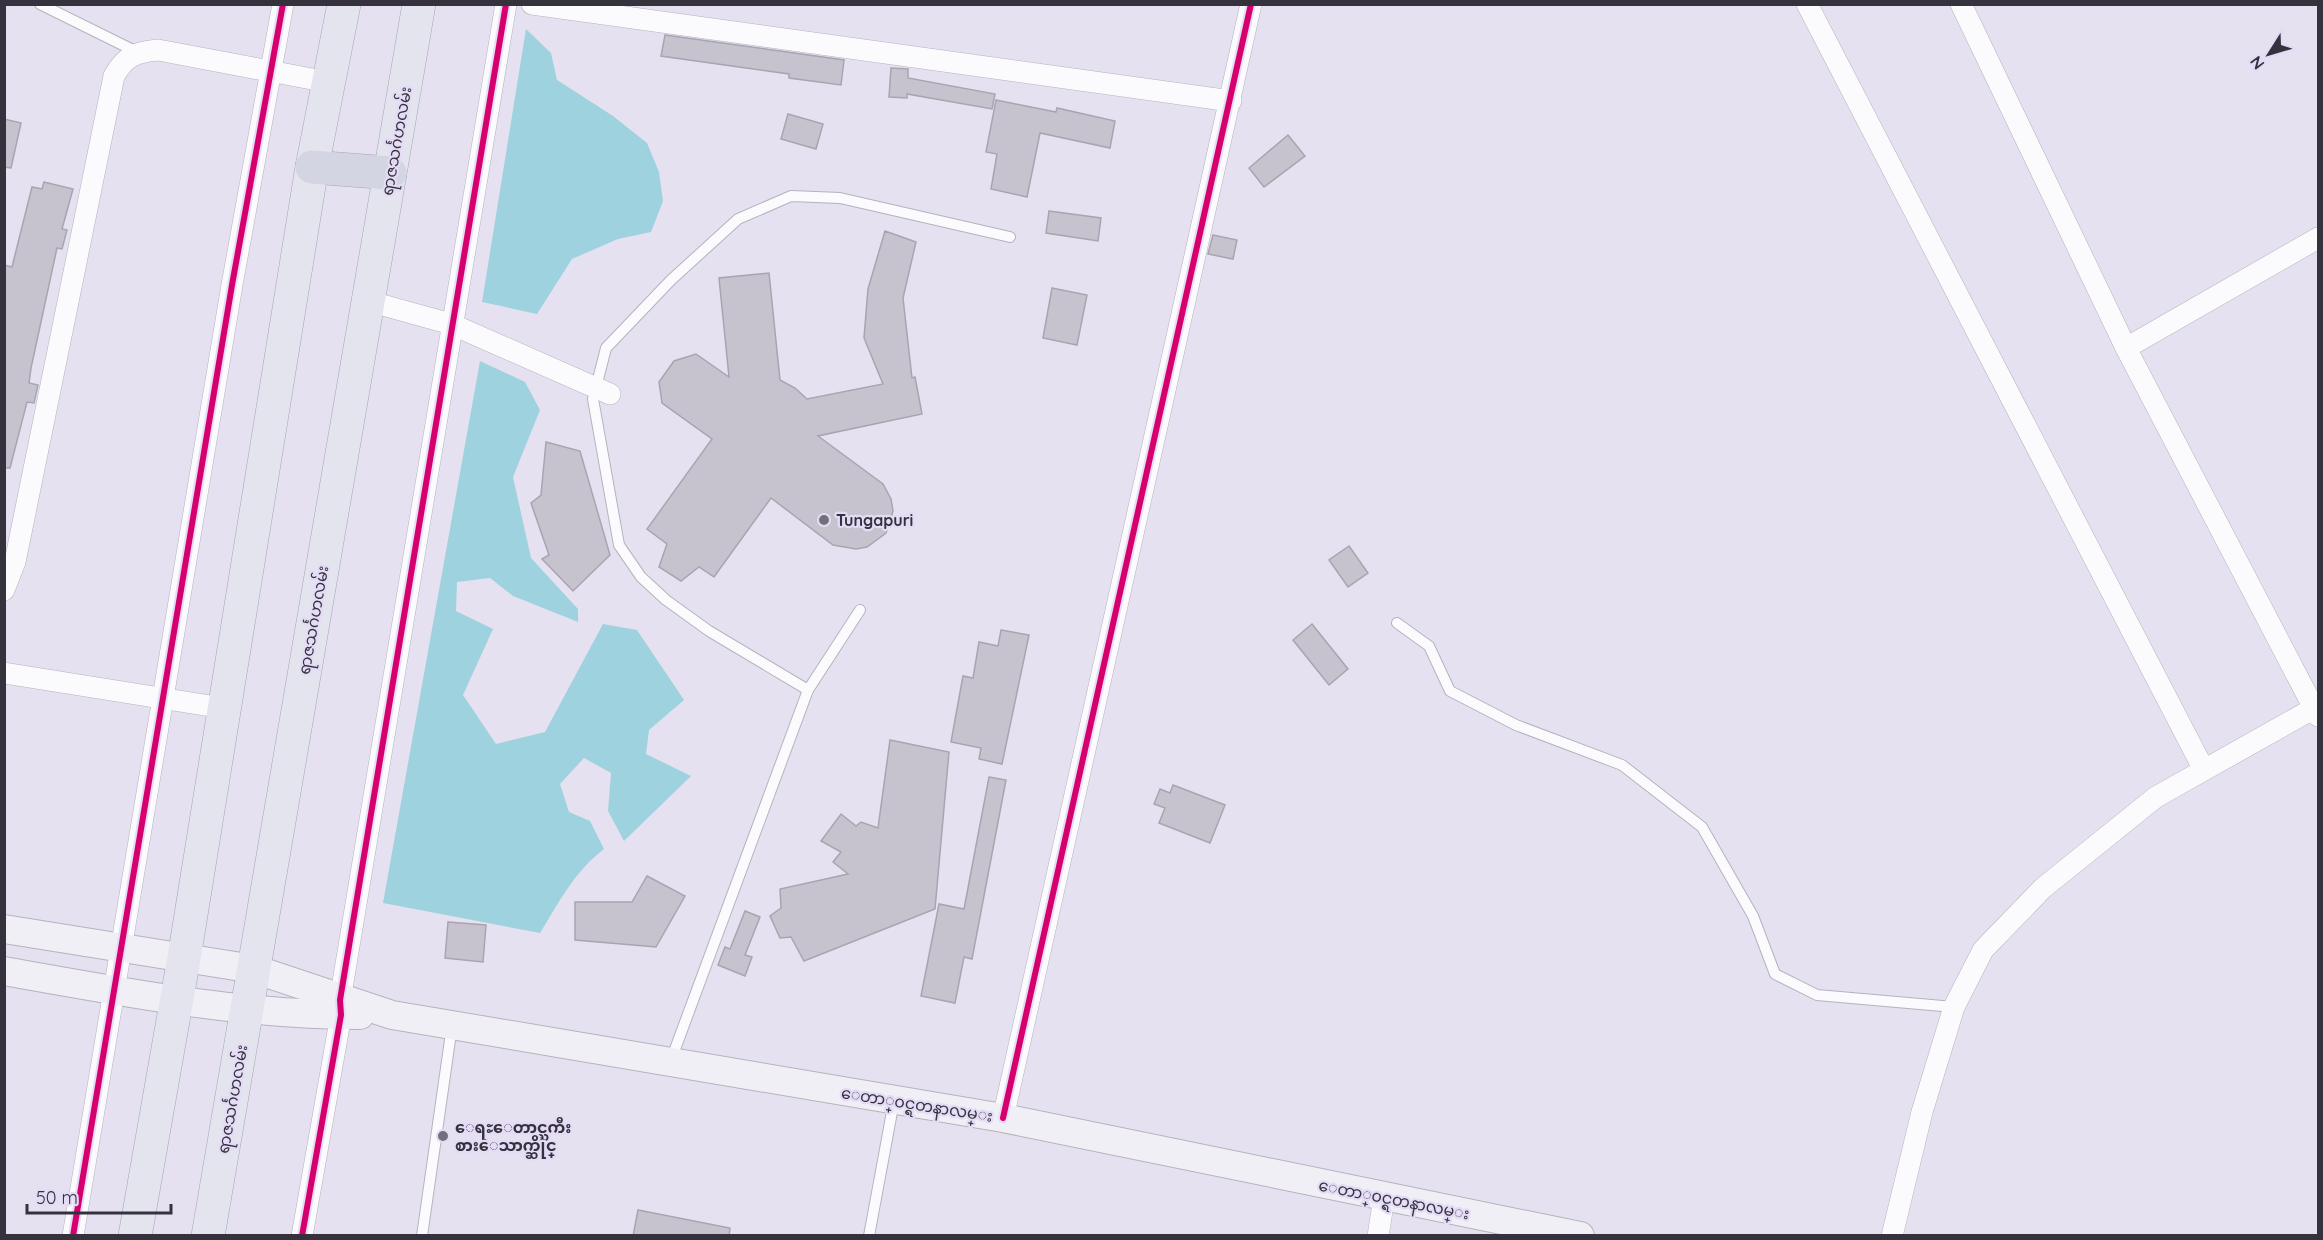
<svg xmlns="http://www.w3.org/2000/svg" width="2323" height="1240" font-family="Quicksand,'Noto Sans Myanmar',sans-serif">
<rect width="100%" height="100%" fill="#e6e1f0"/>
<!-- water -->
<g fill="#9ed2de">
<path d="M526,29L551,53L557,80L613,116L647,143L659,172L663,201L651,232L618,239L572,259L537,314L482,302Z"/>
<path d="M480,361L525,382L540,410L513,477L531,558L578,609V622L513,596L490,578L457,582L456,611L493,629L463,695L496,744L545,732L603,624L637,630L684,700L649,730L646,754L691,776L624,841L608,811L611,773L584,758L560,784L569,812L590,821L604,849C575,871 559,902 540,933L383,903Z"/>
</g>
<!-- building -->
<g fill="#c7c3ce" stroke="#a8a4b0" stroke-width="1.5">
<path d="M665,35L844,60L841,85L789,78V74L661,56Z"/>
<path d="M891,68L908,69V78L995,94L992,109L907,94V98L889,97Z"/>
<path d="M996,100L1056,112L1057,108L1115,121L1110,148L1040,133L1027,197L991,189L997,154L986,152Z"/>
<path d="M788,114L823,124L816,149L781,139Z"/>
<path d="M4,119L21,123L11,168L4,167Z"/>
<path d="M1288,135L1305,156L1264,187L1249,168Z"/>
<path d="M44,182L73,189L62,229L67,230L62,249L57,248L31,368L29,383L38,385L34,403L27,402L10,468H4V265L12,267L32,187L42,189Z"/>
<path d="M1049,211L1101,218L1098,241L1046,233Z"/>
<path d="M885,231L916,242L903,298L912,378L915,377L922,414L818,436L883,484L891,499L893,511L886,533L867,547L856,549L833,545L771,498L714,577L699,567L681,581L659,567L667,544L647,529L712,439L662,403L659,382L674,361L696,354L729,377L719,278L769,273L780,380L795,388L807,399L883,384L864,338L868,289Z"/>
<path d="M1213,235L1237,240L1233,259L1208,254Z"/>
<path d="M1052,288L1087,295L1077,345L1043,338Z"/>
<path d="M546,442L580,451L610,555L573,591L542,559L549,555L531,503L541,495Z"/>
<path d="M1349,546L1368,573L1348,587L1329,560Z"/>
<path d="M1312,624L1348,669L1329,685L1293,640Z"/>
<path d="M1001,630L1029,635L1002,764L979,759L981,748L951,742L963,676L973,678L979,642L998,646Z"/>
<path d="M890,740L949,752L935,909L804,961L791,937L780,938L770,916L781,908L780,889L848,874L833,862L841,852L821,841L841,814L856,826L861,822L878,828Z"/>
<path d="M989,777L1006,780L972,959L964,957L955,1003L921,996L939,904L964,909Z"/>
<path d="M1173,785L1225,805L1210,843L1159,823L1165,808L1154,804L1160,789L1170,793Z"/>
<path d="M647,876L685,896L656,947L575,940V902H632Z"/>
<path d="M745,911L760,917L745,955L752,957L745,976L718,965L725,947L730,949Z"/>
<path d="M448,922L486,925L483,962L445,958Z"/>
<path d="M638,1210L730,1228L729,1236H633Z"/>
</g>
<g fill="none" stroke-linecap="round" stroke-linejoin="round">
<defs>
<g id="lane">
<path d="M40,4L137,52"/>
<path d="M1397,623L1429,646L1450,691L1516,725L1622,765L1702,827L1753,916L1775,974L1817,995L1954,1007"/>
<path d="M808,690L709,631L666,600L641,577L619,545L593,399L606,348L671,280L738,219L791,196L840,198L1010,237"/>
<path d="M671,1060L808,690L860,610"/>
<path d="M422,1236L452,1026"/>
<path d="M869,1236L894,1101"/>
</g>
<g id="street">
<path d="M532,4L1231,101"/>
<path d="M1807,4L2204,770"/>
<path d="M1961,4L2126,348L2318,716"/>
<path d="M368,301L451,324L610,394"/>
<path d="M2126,348L2318,238"/>
<path d="M4,590L15,562L114,76C125,56 136,52 158,50L328,82"/>
<path d="M4,673L223,708"/>
<path d="M1003,1118L1251,4"/>
<path d="M73,1236L232,285L283,4"/>
<path d="M302,1236L341,1015L340,1000L506,4"/>
<path d="M1378,1236L1384,1198"/>
<path d="M1892,1236L1922,1112L1954,1007L1983,950L2043,888L2156,797L2318,706"/>
</g>
<g id="secondary">
<path d="M4,929L254,969L392,1015L1003,1118L1580,1236"/>
<path d="M4,971C122,992 240,1015 360,1015"/>
</g>
<g id="primary">
<path d="M135,1236L184,958L312,167L344,4"/>
<path d="M208,1236L419,4"/>
</g>
<path id="highway" d="M312,167L390,173"/>
</defs>
<!-- lane casing -->
<use href="#lane" stroke="#b6b2bd" stroke-width="12"/>
<!-- street casing -->
<use href="#street" stroke="#b6b2bd" stroke-width="22"/>
<!-- secondary casing -->
<use href="#secondary" stroke="#b6b2bd" stroke-width="30"/>
<!-- primary casing -->
<use href="#primary" stroke="#a3a4b6" stroke-width="34"/>
<!-- highway casing -->
<use href="#highway" stroke="#a3a4b6" stroke-width="34"/>
<!-- lane -->
<use href="#lane" stroke="#fbfafd" stroke-width="10"/>
<!-- street -->
<use href="#street" stroke="#fbfafd" stroke-width="21"/>
<!-- secondary -->
<use href="#secondary" stroke="#efeff5" stroke-width="28"/>
<!-- primary -->
<use href="#primary" stroke="#e3e4ed" stroke-width="33"/>
<!-- highway -->
<use href="#highway" stroke="#d3d6e2" stroke-width="33"/>
<defs>
<g id="cycleway">
<path d="M1003,1118L1251,4"/>
<path d="M73,1236L232,285L283,4"/>
<path d="M302,1236L341,1015L340,1000L506,4"/>
</g>
</defs>
<!-- cycleway casing -->
<use href="#cycleway" stroke="#e4dbf6" stroke-width="10"/>
<!-- cycleway -->
<use href="#cycleway" stroke="#d6006c" stroke-width="6"/>
</g>
<!-- markers -->
<g fill="#746f7c" stroke="#e4dbf6" stroke-width="2">
<circle cx="824" cy="520" r="6"/>
<circle cx="443" cy="1136" r="6"/>
</g>
<g text-anchor="middle" stroke-width="4.5" stroke-linejoin="round" paint-order="stroke">
<!-- street labels -->
<g font-size="16" fill="#36323d" stroke="#e4dbf6">
<text transform="translate(396 141) rotate(-80)" y="6">ရာဇသင်္ဂဟလမ်း</text>
<text transform="translate(313 620) rotate(-80)" y="6">ရာဇသင်္ဂဟလမ်း</text>
<text transform="translate(232 1099) rotate(-80)" y="6">ရာဇသင်္ဂဟလမ်း</text>
<text transform="translate(917 1104) rotate(9)" y="6">ေတာ္၀င္ရတနာလမ္း</text>
<text transform="translate(1394 1199) rotate(11)" y="6">ေတာ္၀င္ရတနာလမ္း</text>
</g>
<!-- poi labels -->
<g font-size="16" font-weight="bold" fill="#36323d" stroke="#e4dbf6" text-anchor="start">
<text x="836" y="526">Tungapuri</text>
<text x="455" y="1133">ေရႊေတာင္ႀကီး<tspan x="455" dy="18">စားေသာက္ဆိုင္</tspan></text>
</g>
</g>
<!-- border -->
<rect width="2323" height="1240" fill="none" stroke="#36323d" stroke-width="12"/>
<!-- north arrow -->
<g transform="translate(2269 54) rotate(233)" stroke="#e4dbf6" stroke-width="4.5" paint-order="stroke">
<path d="M0-4.5L10 22L0 15L-10 22Z" fill="#36323d"/>
<text y="-9" font-size="16" font-weight="bold" text-anchor="middle" fill="#36323d">N</text>
</g>
<!-- scale -->
<path d="M27 1204v9h144v-9" fill="none" stroke="#36323d" stroke-width="3"/>
<text x="36" y="1204" font-size="18" fill="#36323d" stroke="#e4dbf6" stroke-width="4.5" paint-order="stroke">50 m</text>
</svg>
